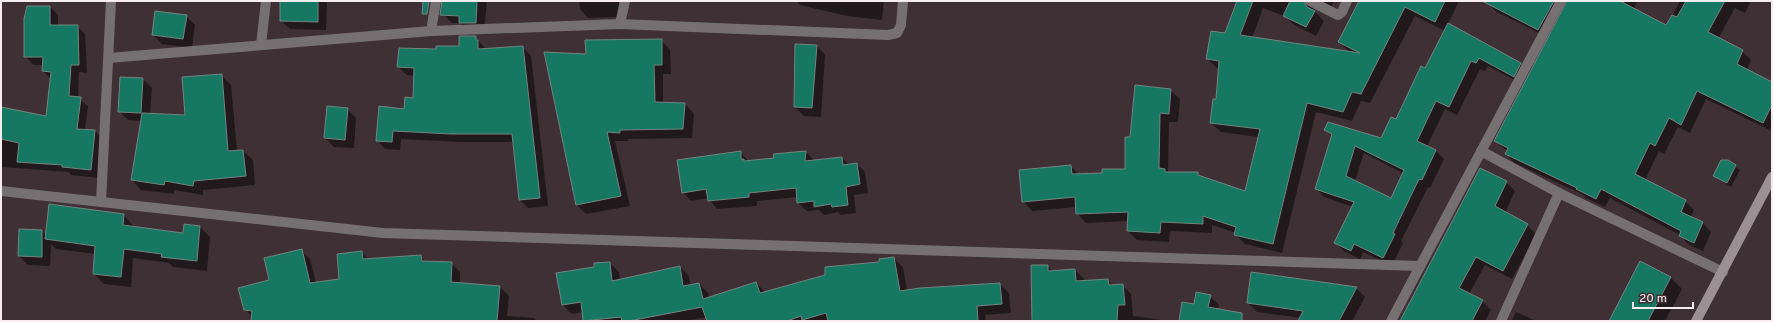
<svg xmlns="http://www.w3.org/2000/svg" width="1773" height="322" font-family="Overpass,sans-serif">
<rect width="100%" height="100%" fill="#3f3036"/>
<!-- shadow -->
<g fill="#0007" fill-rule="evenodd">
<path d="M281,1H327L326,30L290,29L281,21Z"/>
<path d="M444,1H487L484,31H468L460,23H452L444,15Z"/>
<path d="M579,1H619L620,17L588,18L580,9Z"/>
<path d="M796,1H884L882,20L847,16L800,5Z"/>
<path d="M1238,1H1334L1331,8L1313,7L1314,11L1324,21L1316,36L1294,25L1286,17L1263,8L1252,38L1349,52L1339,42L1360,1H1459L1448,24L1520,64L1529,72L1522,84L1488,66L1485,71L1480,69L1457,115L1445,109L1427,146L1436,151L1444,159L1430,188L1428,187L1401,241L1403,243L1392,266L1363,252L1360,259L1344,251L1335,243L1353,207L1324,197L1316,188L1332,136L1325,130L1381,140L1396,120L1445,31L1415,16L1370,103L1361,101L1352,121L1316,112L1282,253L1245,244L1236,235V233L1212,225V233L1170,231L1169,242L1137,240L1128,231V221L1086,223L1077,213V207L1032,211L1023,201L1071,166L1079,175L1104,174L1126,170L1130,138L1170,90L1180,99L1178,122H1169L1168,173H1197L1201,177L1246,192L1259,137L1221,132L1211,123L1217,100L1220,69L1217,68L1207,59L1225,34ZM1364,153L1404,174L1392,199L1355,181Z"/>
<path d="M1486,1H1637L1634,10L1667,26L1680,1H1751L1745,13L1735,8L1718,39L1742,51L1751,60L1747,70L1772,83V131L1706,99L1690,133L1678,127L1664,154L1659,151L1645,180L1685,201L1694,210L1691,217L1703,223L1711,232L1703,251L1689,245L1680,235L1610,198L1605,207L1586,198L1582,194L1515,163L1506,154L1507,151L1495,141L1549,38L1497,12Z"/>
<path d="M27,7H50L58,15V26H77L85,34L87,73L79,72L78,98L88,106L85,130L95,131L103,139L99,178L71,175L69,172L1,167V108L46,117L51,79L43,71L44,65H33L25,56Z"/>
<path d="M186,16L195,25L192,48L162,44L153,35Z"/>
<path d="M475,37L486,49L523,47L531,56L548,206L528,208L520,200L513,142H460L401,139L400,150L385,149L377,140L414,99V76L407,75L398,67L437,50L460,47Z"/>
<path d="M661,40L670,50L671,74H663V104H685L694,114L692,138L628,139V141H615L630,206L586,214L577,205L545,53L587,55Z"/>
<path d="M817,46L825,55L821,117L804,116L795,107Z"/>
<path d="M221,75L231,85L237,151H243L253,160L255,185L203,190V195L174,190V194L141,190L132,180L141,121L128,120L119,111L121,78L143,79L152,88L150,114L186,116Z"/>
<path d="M347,109L356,118L354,148L334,147L325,138Z"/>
<path d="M740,152L749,162L775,159L774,155L806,152L815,161L842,158L849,165L857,164L865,172L868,193L854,195L856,213L841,215L838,212L824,215L819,210L807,211L798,203V197L757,201V206L717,209L708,198L691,201L683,192Z"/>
<path d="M1723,159L1740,170L1731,187L1714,176Z"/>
<path d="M1506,182L1515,191L1505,213L1527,225L1536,234L1512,279L1485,265L1469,294L1482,301L1491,310L1485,321H1399Z"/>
<path d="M124,215L134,227L184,234L185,225L200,227L210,237L207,271L173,267L169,263L133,258L131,287L104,284L94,274L96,254L56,249L51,244L50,266L28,265L19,256L42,231L46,235Z"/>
<path d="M301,250L310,259L316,283L340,280L362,252L369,260L420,256L426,262L451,263L460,272V284L500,287L509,296L507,316L534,318L537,321H252V317L245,309Z"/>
<path d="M893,258L903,267L907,291L1000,284L1009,293L1011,313L985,315L986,321H708L707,317L684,321H584L583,312L572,314L563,305L595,267L610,263L619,272L620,281L680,267L689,276L691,286L699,284L708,293L709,298L756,283L765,292Z"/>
<path d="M1048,266L1053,272L1075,270L1084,279V282L1108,280L1114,286L1122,285L1131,294L1133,316L1169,321H1033Z"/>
<path d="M1671,278L1682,289L1665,321H1610Z"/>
<path d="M1356,288L1365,297L1352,321H1299L1301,318L1257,312L1248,303Z"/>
<path d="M1210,296L1219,305L1218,309L1234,321H1180L1194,305Z"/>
<path d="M1516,312L1536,321H1512Z"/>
</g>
<!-- building -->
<g fill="#167863" stroke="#73857f" fill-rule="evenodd">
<path d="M280,1H318V22L280,21Z"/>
<path d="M423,1H429L427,14H422Z"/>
<path d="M442,1H477L476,23H459V16L440,15Z"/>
<path d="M1237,1H1253L1240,35L1360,53L1338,42L1359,1H1445L1435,22L1405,7L1361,94L1352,92L1343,112L1307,103L1273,244L1234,235L1236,227L1203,216V224L1161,222L1160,233L1127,231L1128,212L1076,214L1075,197L1022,202L1019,170L1071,165L1072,174L1102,173V169H1125V137H1130L1135,85L1171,89L1169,114L1160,113L1159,168L1165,169V172H1198V175L1245,191L1260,129L1210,123L1213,99H1216L1219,61L1206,59L1211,31L1225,33Z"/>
<path d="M1290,1H1304L1307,7L1315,11L1306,27L1283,16Z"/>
<path d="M1482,1H1554L1538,30Z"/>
<path d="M1567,1H1620L1666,25L1672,15L1677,17L1686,1H1725L1708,32L1743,50L1737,64L1772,82V105L1763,123L1697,91L1681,125L1669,118L1655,146L1650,143L1635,174L1686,200L1681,212L1703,222L1694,243L1679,236L1681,231L1601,189L1596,199L1576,189L1577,188L1505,154L1508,148L1494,141Z"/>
<path d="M27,6H50V25H78L79,65H71L69,96L81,97L77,129L95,130L91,170L62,167V165L17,162L19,143L1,139V107L46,116L51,72L42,71L43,57H24V19Z"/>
<path d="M155,11L187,15L183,39L152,35Z"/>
<path d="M1448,23L1521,63L1514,77L1479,58L1476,63L1471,61L1449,107L1436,101L1417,141L1436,150L1422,180L1419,179L1393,233L1395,234L1383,258L1354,244L1351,251L1334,243L1354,202L1315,189L1332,134L1324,130L1328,122L1381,138L1391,117L1396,119L1421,66L1425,68ZM1355,146L1404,170L1391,198L1346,176Z"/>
<path d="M459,36H476V40H478V49L523,46L540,198L519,200L512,134H451L393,131L392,142L376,141L379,106L404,109L405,97L413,98L414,68L397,67L399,48L436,49V46H459Z"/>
<path d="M662,39V65H654L655,102L685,103L683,129L620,130V133L607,132L621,196L576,205L544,52L586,54L585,40Z"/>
<path d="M795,44L817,45L812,108L794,107Z"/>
<path d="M222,74L228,151L243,150L246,176L194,181L193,186L165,181L164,185L131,180L142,113L185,115L182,77Z"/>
<path d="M120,77L143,78L141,113L118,112Z"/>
<path d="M327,106L348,108L345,140L324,138Z"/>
<path d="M741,151V159H744V161L774,158L773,154L806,151L805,161L842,157L843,165L857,163L860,184L846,187L848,205L832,207L831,204L814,207V201L797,203L796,188L749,193V197L708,201L706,189L682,193L677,160Z"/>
<path d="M1721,160H1728L1736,165L1727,183L1713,176Z"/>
<path d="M1480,168L1507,181L1495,206L1528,224L1503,271L1476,257L1459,288L1483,300L1472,321H1400Z"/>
<path d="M49,204L124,214L123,225L183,233L184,224L200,226L197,261L161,257L162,254L124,249L121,277L93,274L95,246L45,239Z"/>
<path d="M19,229L42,230V257L18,256Z"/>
<path d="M302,249L310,283L339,279L337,254L362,251L363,259L421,255L422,261L452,262L451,282L500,286L497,321H251L252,311L244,310L238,288L269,280L264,258Z"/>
<path d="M894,257L900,291L920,288L1000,283L1002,304L977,306L978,321H828L826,313L802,320L801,316L787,321H707L702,307L629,321H622L621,317L583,321L581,302L562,305L556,273L594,267V263L610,262L612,281L680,266L683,286L699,283L703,299L756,282L760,293L825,275V267L879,262V259Z"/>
<path d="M1640,261L1671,277L1648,321H1609Z"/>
<path d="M1031,265H1048V271L1075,269L1076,281L1108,279L1109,285L1123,284L1125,305H1118L1117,321H1032Z"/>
<path d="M1251,272L1357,287L1339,321H1298L1303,311L1247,303Z"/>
<path d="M1196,292L1211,295L1208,307L1242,313V321H1179L1182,302L1194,304Z"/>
</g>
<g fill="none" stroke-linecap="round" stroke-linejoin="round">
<!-- street -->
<g stroke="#777072" stroke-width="10">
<path d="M1310,1L1338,15L1342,12L1347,1"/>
<path d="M620,24L625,1"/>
<path d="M431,31L436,1"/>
<path d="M261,45L266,1"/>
<path d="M109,58L431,31L620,24L888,35L897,33L901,25L903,1"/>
<path d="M1481,151L1559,193L1723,272"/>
<path d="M1,191L383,233L1420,266"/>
<path d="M101,202L111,1"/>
<path d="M1391,321L1561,1"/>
<path d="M1501,321L1559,193"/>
</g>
<!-- secondary -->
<path stroke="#9c9094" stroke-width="10" d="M1696,321L1772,177"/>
</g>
<!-- border -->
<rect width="1773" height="322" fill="none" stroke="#f7edf0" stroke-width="4"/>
<!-- scale -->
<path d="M1633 302v6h60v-6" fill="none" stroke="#f7edf0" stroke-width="2"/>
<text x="1639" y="302" font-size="12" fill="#f7edf0" stroke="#3f3036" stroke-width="3" paint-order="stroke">20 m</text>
</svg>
